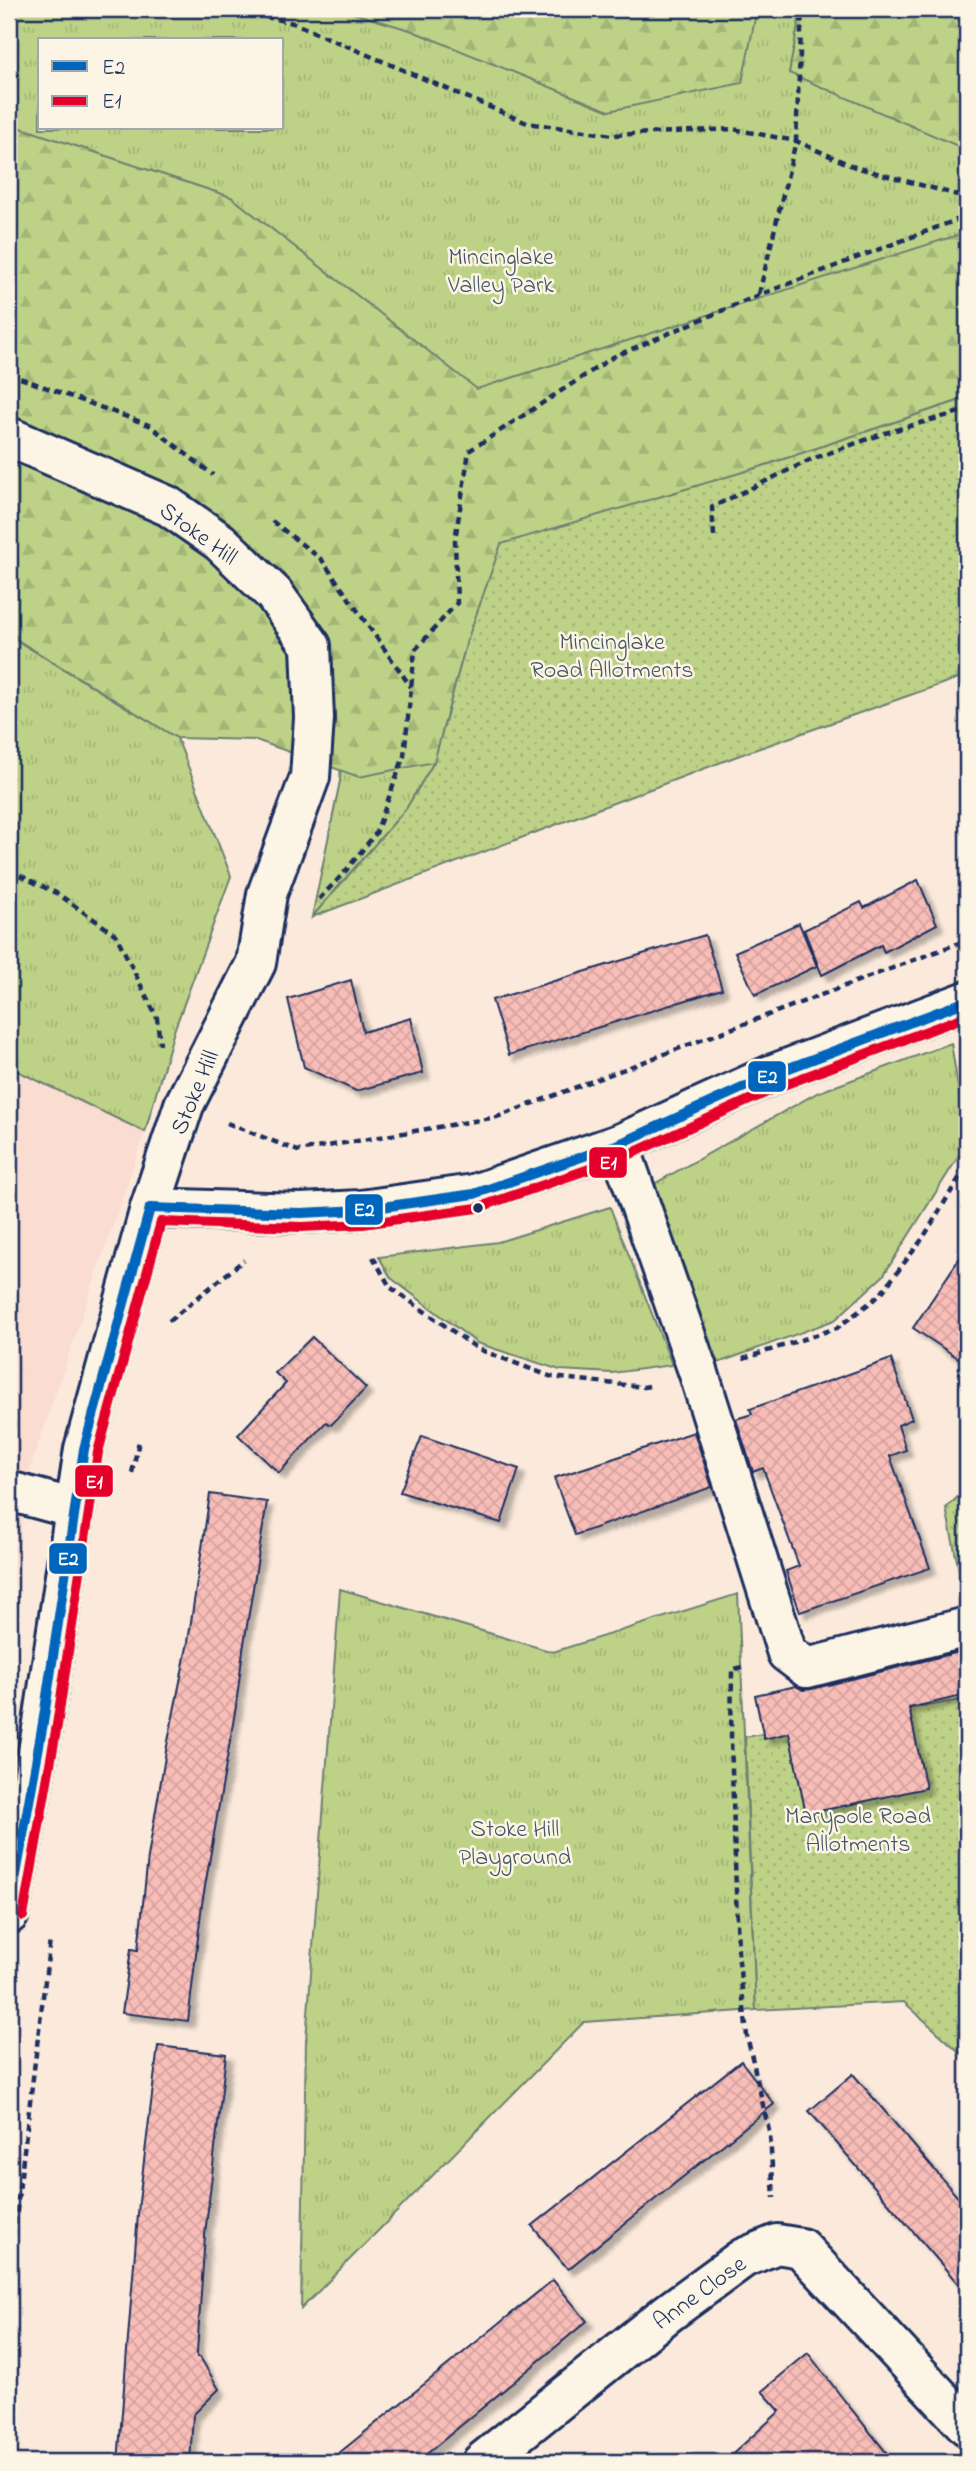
<svg xmlns="http://www.w3.org/2000/svg" width="976" height="2471" font-family="'Indie Flower',sans-serif">
<defs>
<pattern id="grass-tufts" width="24" height="20" patternUnits="userSpaceOnUse" patternTransform="scale(1.75)"><rect width="24" height="20" fill="#bed287"/><path d="M3 7l-1-3M5 7V3M7 7l1-3M15 17l-1-3M17 17v-4M19 17l1-3" fill="none" stroke="#a3b577"/></pattern>
<pattern id="forest-firs" width="22" height="20" patternUnits="userSpaceOnUse" patternTransform="scale(1.75)"><rect width="22" height="20" fill="#bed287"/><path d="M5 1l3.5 6h-7zM16 11l3.5 6h-7z" fill="#a3b577"/></pattern>
<pattern id="garden-dots" width="8" height="8" patternUnits="userSpaceOnUse" patternTransform="scale(1.75)"><rect width="8" height="8" fill="#bed287"/><path d="M2 2h.1M6 6h.1" fill="none" stroke="#a3b577" stroke-width="1.8" stroke-linecap="round"/></pattern>
<pattern id="building-cross-hatch" width="8" height="8" patternUnits="userSpaceOnUse" patternTransform="scale(1.75)"><rect width="8" height="8" fill="#f9bdb7"/><path d="M0 0l8 8M0 8l8-8" fill="none" stroke="#d5a3a0"/></pattern>
<filter id="shadow"><feDropShadow dx="6" dy="6" stdDeviation="2" flood-color="#0004"/></filter>
</defs>
<rect width="100%" height="100%" fill="#fbeadc"/>
<filter id="ink" filterUnits="userSpaceOnUse"><feTurbulence type="fractalNoise" baseFrequency=".0143" numOctaves="2"/><feDisplacementMap in="SourceGraphic" scale="14" xChannelSelector="R" yChannelSelector="G"/><feConvolveMatrix kernelMatrix="1 2 1 2 8 2 1 2 1" color-interpolation-filters="sRGB"/></filter>
<g filter="url(#ink)">
<!-- built -->
<path fill="#fadcd1" d="M9,1067L145,1132L28,1474L9,1631Z"/>
<!-- grass -->
<g fill="url(#grass-tufts)" stroke="#6c8072" stroke-width="2" fill-rule="evenodd">
<path d="M9,9H967V398L763,466L467,641L434,762L406,809L312,917L340,781L348,627L9,390ZM40,40H282V128H40Z"/>
<path d="M9,636L177,738L231,876L174,1031L145,1132L9,1067Z"/>
<path d="M951,1043L967,1143L883,1276L835,1320L718,1363L647,1188L817,1093Z"/>
<path d="M610,1207L672,1365L612,1373L560,1370L477,1343L391,1278L379,1257L498,1242Z"/>
<path d="M340,1589L553,1652L738,1594L756,2010L584,2022L301,2309L306,2040Z"/>
</g>
<!-- forest -->
<g fill="url(#forest-firs)" stroke="#6c8072" stroke-width="2">
<path d="M339,9H757L742,83L609,111L410,30Z"/>
<path d="M801,9H967V150L789,73Z"/>
<path d="M9,124L231,197L477,389L967,232V398L763,466L467,641L434,762L359,777L256,740L177,738L19,641L9,627Z"/>
</g>
<!-- garden -->
<g fill="url(#garden-dots)" stroke="#6c8072" stroke-width="2">
<path d="M967,398V675L740,755L312,917L406,809L434,762L467,641L501,544L763,466Z"/>
<path d="M967,1488V1599L963,1590L946,1508Z"/>
<path d="M967,1699V2059L904,2002L756,2010L745,1737Z"/>
</g>
<!-- building -->
<g fill="url(#building-cross-hatch)" stroke="#1b2f5e" stroke-width="2" filter="url(#shadow)">
<path d="M918,880L937,924L884,952L881,945L822,975L804,930L861,902L864,908Z"/>
<path d="M799,923L817,966L755,995L735,952Z"/>
<path d="M705,935L722,989L509,1055L492,1000Z"/>
<path d="M351,980L363,1032L411,1018L423,1073L356,1091L304,1067L288,999Z"/>
<path d="M967,1247V1364L913,1328Z"/>
<path d="M312,1337L366,1388L331,1425L326,1422L279,1473L238,1435L286,1383L275,1373Z"/>
<path d="M891,1359L912,1419L898,1425L906,1450L890,1456L930,1568L800,1612L786,1571L799,1566L763,1468L753,1472L736,1419L752,1414L750,1409Z"/>
<path d="M694,1432L712,1487L575,1535L554,1478Z"/>
<path d="M422,1436L519,1469L501,1523L400,1492Z"/>
<path d="M210,1494L267,1502L243,1650L236,1706L202,1904L188,2021L122,2013L131,1949L138,1950L148,1857L166,1751L188,1642Z"/>
<path d="M967,1650V1695L909,1708L926,1788L806,1814L789,1733L764,1739L755,1695L796,1686L803,1690L812,1689Z"/>
<path d="M158,2046L226,2054L205,2235L197,2352V2357H200L219,2389L193,2415L190,2462H118L139,2202Z"/>
<path d="M741,2061L774,2104L568,2269L532,2226Z"/>
<path d="M853,2074L967,2208V2294L809,2111Z"/>
<path d="M553,2280L587,2321L417,2462H328Z"/>
<path d="M808,2353L844,2400L894,2462H724L780,2411L762,2391Z"/>
</g>
<g fill="none" stroke-linecap="round" stroke-linejoin="round">
<defs>
<g id="minor">
<path d="M9,437L168,506L220,542L274,594L311,646L314,718L310,777L267,894L256,963L184,1105L150,1208L84,1449L43,1723L9,1914"/>
<path d="M619,1144L699,1374L787,1653L807,1668L967,1627"/>
<path d="M150,1208L301,1213L361,1210L474,1194L619,1144L773,1074L967,1001"/>
<path d="M9,1491L75,1509"/>
<path d="M482,2462L668,2313L743,2258L777,2244L801,2248L967,2426"/>
</g>
</defs>
<!-- minor casing -->
<use href="#minor" stroke="#1b2f5e" stroke-width="44"/>
<!-- path -->
<g stroke="#1b2f5e" stroke-width="4.5" stroke-dasharray="7 5" stroke-linecap="butt">
<path d="M230,9L293,23L527,123L613,135L733,129L796,141L855,167L961,196H967"/>
<path d="M759,294L796,141L802,9"/>
<path d="M9,374L149,425L213,475"/>
<path d="M272,521L322,560L411,687"/>
<path d="M714,536L712,507L812,459L885,433L967,410"/>
<path d="M9,870L58,894L116,935L157,1018L160,1044"/>
<path d="M319,899L344,873L376,833L404,756L415,650L457,603L455,540L469,451L613,357L759,295L967,216"/>
<path d="M964,1053L967,1071"/>
<path d="M227,1123L298,1151L497,1117L967,940"/>
<path d="M373,1257L390,1287L478,1349L552,1377L644,1387L654,1385"/>
<path d="M169,1321L244,1260"/>
<path d="M743,1359L837,1328L880,1295L923,1238L967,1165"/>
<path d="M132,1473L139,1441"/>
<path d="M742,1667L732,1670L731,1739L738,1952L747,2036L770,2135L774,2198"/>
<path d="M9,2272L50,1940"/>
</g>
<!-- minor -->
<use href="#minor" stroke="#fcf5e5" stroke-width="38"/>
<defs>
<g id="bus-1">
<path d="M150,1208L301,1213L361,1210L474,1194L619,1144L773,1074L967,1001"/>
<path d="M9,1914L43,1723L84,1449L150,1208"/>
</g>
<path id="bus-2" d="M23,1916L57,1725L98,1452L161,1222L302,1227L363,1224L477,1208L624,1157L778,1087L967,1016"/>
</defs>
<!-- bus-1 casing -->
<use href="#bus-1" stroke="#fcf5e5" stroke-width="16"/>
<!-- bus-2 casing -->
<use href="#bus-2" stroke="#fcf5e5" stroke-width="16"/>
<!-- bus-1 -->
<use href="#bus-1" stroke="#0065bd" stroke-width="10"/>
<!-- bus-2 -->
<use href="#bus-2" stroke="#e4002b" stroke-width="10"/>
</g>
</g>
<!-- markers -->
<circle fill="#1b2f5e" stroke="#fcf5e5" stroke-width="2.5" cx="478" cy="1208" r="6"/>
<g text-anchor="middle" stroke-width="5" stroke-linejoin="round" paint-order="stroke">
<!-- park labels -->
<g font-size="24" fill="#445868" stroke="#fcf5e5">
<text x="501" y="264">Mincinglake<tspan x="501" dy="28">Valley Park</tspan></text>
<text x="612" y="649">Mincinglake<tspan x="612" dy="28">Road Allotments</tspan></text>
<text x="858" y="1823">Marypole Road<tspan x="858" dy="28">Allotments</tspan></text>
<text x="515" y="1836">Stoke Hill<tspan x="515" dy="28">Playground</tspan></text>
</g>
<!-- street labels -->
<g font-size="24" fill="#1b2f5e" stroke="#fcf5e5">
<text transform="translate(199 533) rotate(36)" y="8">Stoke Hill</text>
<text transform="translate(194 1092) rotate(-67)" y="8">Stoke Hill</text>
<text transform="translate(699 2292) rotate(-36)" y="8">Anne Close</text>
</g>
</g>
<g stroke="#fcf5e5" stroke-width="2.5">
<rect x="747" y="1060" width="40" height="33" rx="7" fill="#0065bd"/>
<rect x="588" y="1146" width="40" height="33" rx="7" fill="#e4002b"/>
<rect x="344" y="1193" width="40" height="33" rx="7" fill="#0065bd"/>
<rect x="74" y="1464" width="40" height="34" rx="7" fill="#e4002b"/>
<rect x="48" y="1542" width="40" height="33" rx="7" fill="#0065bd"/>
</g>
<g font-size="19" text-anchor="middle" font-weight="bold" fill="#fff">
<text x="767" y="1083">E2</text>
<text x="608" y="1169">E1</text>
<text x="364" y="1216">E2</text>
<text x="94" y="1488">E1</text>
<text x="68" y="1565">E2</text>
</g>
<!-- margin -->
<rect width="976" height="2471" fill="none" stroke="#fcf5e5" stroke-width="35"/>
<rect x="18" y="18" width="941" height="2436" fill="none" stroke="#1b2f5e" stroke-width="2.5" filter="url(#ink)"/>
<!-- legend -->
<rect x="38" y="38" width="245" height="91" fill="#fcf5e5" stroke="#a2a6af" stroke-width="2"/>
<rect x="52" y="61" width="35" height="10" fill="#0065bd" stroke="#a2a6af" stroke-width="2"/>
<text x="102" y="74" font-size="21" fill="#1b2f5e">E2</text>
<rect x="52" y="96" width="35" height="10" fill="#e4002b" stroke="#a2a6af" stroke-width="2"/>
<text x="102" y="108" font-size="21" fill="#1b2f5e">E1</text>
</svg>
